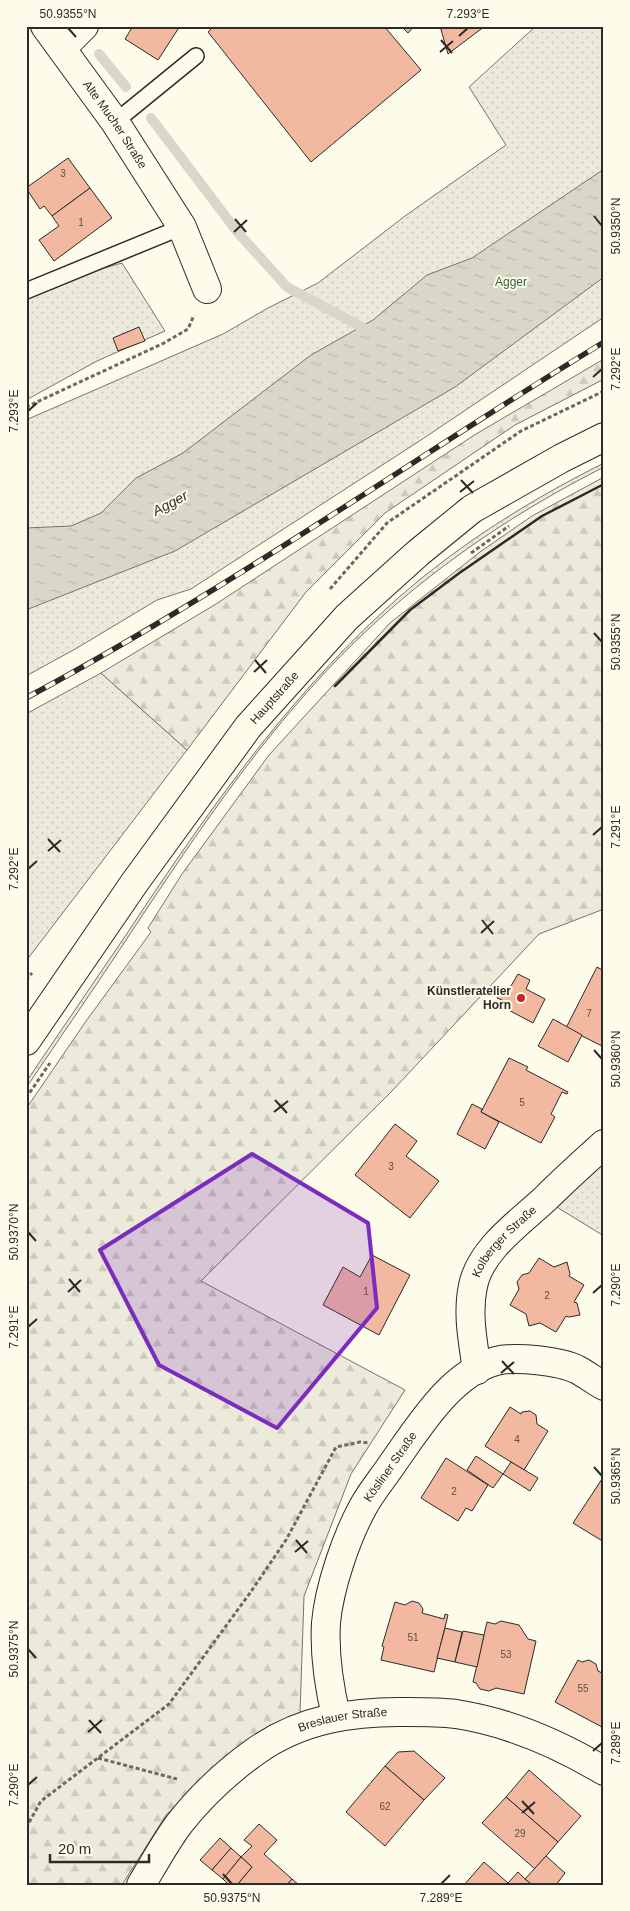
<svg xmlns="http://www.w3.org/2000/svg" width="630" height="1911" font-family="Arial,sans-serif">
<defs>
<pattern id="grass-dots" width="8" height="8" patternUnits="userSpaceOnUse" patternTransform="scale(1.25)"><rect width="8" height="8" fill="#ecebdb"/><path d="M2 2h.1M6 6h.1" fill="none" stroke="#cbcabc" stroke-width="1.8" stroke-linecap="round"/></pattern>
<pattern id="forest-firs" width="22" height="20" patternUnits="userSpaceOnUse" patternTransform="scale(1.25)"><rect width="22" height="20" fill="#ecebdb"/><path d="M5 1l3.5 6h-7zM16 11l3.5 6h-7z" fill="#cbcabc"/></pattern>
<pattern id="water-ripples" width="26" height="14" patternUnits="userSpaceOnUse" patternTransform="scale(1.25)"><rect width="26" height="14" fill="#d8d7c9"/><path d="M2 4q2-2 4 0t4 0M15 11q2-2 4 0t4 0" fill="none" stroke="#bab9ad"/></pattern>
</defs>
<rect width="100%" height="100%" fill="#fdfbea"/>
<!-- grass -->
<g fill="url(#grass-dots)" stroke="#74746e">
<path d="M536,26H604V317L424,438L191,589L157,600L77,648L26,676V420L223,334L268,308L318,283L405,216L506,145L469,87Z"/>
<path d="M122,263L165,331L97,361L26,400V299L97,270Z"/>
<path d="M604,463V467C521,509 444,560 376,622C278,711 203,824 130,934C96,986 61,1036 26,1088V1082C60,1032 94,982 128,932C204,817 283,703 386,609C450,550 526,502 604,463Z"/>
<path d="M101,673L187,750L26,961V714Z"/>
<path d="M604,1160V1236L555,1206Z"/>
</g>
<!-- forest -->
<g fill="url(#forest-firs)" stroke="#74746e">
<path d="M604,359V379L515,425L385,513L306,592L187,750L101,673L216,604L476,434Z"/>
<path d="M604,477V909L539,934L392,1091L201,1281L405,1390L351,1474L304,1596L300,1713L243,1743L166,1815L122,1885H26V1109L84,1024L151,932L148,928L182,874L269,755L390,623L480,552L532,516Z"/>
</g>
<!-- water -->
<path fill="url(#water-ripples)" stroke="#74746e" d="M604,169V277L455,387L175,551L26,610V528L71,526L101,513L136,478L183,453L311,355L373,320L427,275L472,258Z"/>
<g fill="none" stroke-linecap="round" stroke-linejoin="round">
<!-- stream -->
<g stroke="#d8d7c9" stroke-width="10">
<path d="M99,54L126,87"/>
<path d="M151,118L239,234L287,287L373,333"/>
</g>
</g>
<!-- building -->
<g fill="#f2b8a0" stroke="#2b2b2b">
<path d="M133,26H180L158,60L125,39Z"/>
<path d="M214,26H384L421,70L311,162L208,32Z"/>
<path d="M401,26H414L408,33Z"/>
<path d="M440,26H485L448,54Z"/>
<path d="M68,158L90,188L52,216L44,206L40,209L26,188Z"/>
<path d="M90,188L112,218L54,261L39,240L59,226L52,216Z"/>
<path d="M139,327L145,341L118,351L113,338Z"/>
<path d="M597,967L604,971V1043L602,1046L566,1028Z"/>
<path d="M518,974L530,980L526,989L545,999L533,1023L501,1006L504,1001L497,998L503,988L508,991Z"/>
<path d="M553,1019L582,1035L568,1062L538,1046Z"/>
<path d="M509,1058L528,1067L526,1070L568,1092L567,1094L562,1092L551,1114L555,1117L541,1143L481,1112Z"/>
<path d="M472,1104L482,1109L481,1112L499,1122L485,1149L457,1134Z"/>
<path d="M395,1124L417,1141L406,1156L439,1181L410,1218L355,1175Z"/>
<path d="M372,1255L410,1275L379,1335L323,1305L343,1267L360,1277Z"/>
<path d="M539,1258L554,1267L567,1262L570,1274L569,1276L584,1285L574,1302L577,1303L580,1315L569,1317L566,1316L556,1332L540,1323L529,1326L526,1314L510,1305L519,1289L517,1282L522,1275L529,1273Z"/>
<path d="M510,1407L521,1414L522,1412L530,1411L536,1415L537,1424L548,1431L524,1470L485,1446Z"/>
<path d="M476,1456L503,1474L493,1488L467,1470Z"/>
<path d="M446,1458L488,1485L472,1511L466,1508L458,1521L421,1498Z"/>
<path d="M511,1462L538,1478L530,1491L503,1474Z"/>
<path d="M604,1476L603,1481L604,1542L573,1523Z"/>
<path d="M412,1601L419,1603L423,1609L422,1613L444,1619L445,1614L448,1615L434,1672L381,1660L384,1647L382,1646L395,1602L405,1605Z"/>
<path d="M501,1621L519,1625L528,1639L536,1641L524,1694L496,1688L489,1691L480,1689L476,1683L473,1682L487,1622L495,1624Z"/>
<path d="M445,1628L462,1632L455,1662L437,1658Z"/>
<path d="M463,1631L484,1635L477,1667L455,1662Z"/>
<path d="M578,1660L582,1662L589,1660L596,1664L598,1671L604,1674V1724L602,1727L555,1702Z"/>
<path d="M414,1751L445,1778L424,1800L385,1766L398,1752Z"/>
<path d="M385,1766L424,1800L385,1846L346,1812Z"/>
<path d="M529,1770L581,1816L558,1842L506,1797Z"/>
<path d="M506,1797L558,1842L535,1869L482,1823Z"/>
<path d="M259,1824L277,1840L264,1854L292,1879L287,1885H237L252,1867L241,1857L252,1846L244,1840Z"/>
<path d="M220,1838L231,1848L212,1870L200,1860Z"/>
<path d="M231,1848L241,1857L223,1879L212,1870Z"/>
<path d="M546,1856L565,1873L556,1885H532L525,1879Z"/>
<path d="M241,1857L252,1867L237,1885H229L223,1879Z"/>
<path d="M484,1862L508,1883L510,1885H464Z"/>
<path d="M518,1872L525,1879L532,1885H510L508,1883Z"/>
<path d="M292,1879L299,1885H287Z"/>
</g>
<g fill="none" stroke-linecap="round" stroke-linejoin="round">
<defs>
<g id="service">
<path d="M115,122L196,56"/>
<path d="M26,291L182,227"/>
</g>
<g id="minor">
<path id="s1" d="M45,26L115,122L182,227L207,289"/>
<path d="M62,48L84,26"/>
<path id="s2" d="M477,1370C473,1342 467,1314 473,1286C480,1250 519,1223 545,1199C564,1180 584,1162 604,1144"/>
<path id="s3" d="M336,1716C329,1686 324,1655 326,1623C329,1588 346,1538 363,1507C371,1492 383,1478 393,1463C418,1428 451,1373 496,1361C515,1356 561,1361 578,1370C587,1375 595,1381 604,1386"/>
<path id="s4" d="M141,1885C153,1865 165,1843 179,1824C200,1797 228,1771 256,1751C301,1719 353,1711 407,1712C423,1712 440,1712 456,1714C508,1722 559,1744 604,1771"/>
</g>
<g id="primary">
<path id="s5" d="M26,1041L135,882L248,727L347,617L418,553L472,509L562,458L604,437"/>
</g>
</defs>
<!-- service casing -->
<use href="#service" stroke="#2b2b2b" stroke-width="18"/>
<!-- minor casing -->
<use href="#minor" stroke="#2b2b2b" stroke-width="30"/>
<!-- primary casing -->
<use href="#primary" stroke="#2b2b2b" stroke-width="30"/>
<!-- path -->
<g stroke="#6a6964" stroke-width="3" stroke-dasharray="4 2.5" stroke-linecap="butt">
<path d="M26,407L164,343L188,329L194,315"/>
<path d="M471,553L509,526"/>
<path d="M330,589L387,523L521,431L604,391"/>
<path d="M26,980L32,973"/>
<path d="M26,1098L50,1063"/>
<path d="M98,1758L177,1779"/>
<path d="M26,1828L41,1801L169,1704L250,1593L286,1540L336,1447L360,1442L369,1443"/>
</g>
<!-- service -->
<use href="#service" stroke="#fdfbea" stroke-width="15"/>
<!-- minor -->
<use href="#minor" stroke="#fdfbea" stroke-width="28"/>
<!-- primary -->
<use href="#primary" stroke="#fdfbea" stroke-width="28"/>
<defs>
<path id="rail" d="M26,698C226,591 411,460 604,342"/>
</defs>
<!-- rail casing -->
<use href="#rail" stroke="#2b2b2b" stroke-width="5.5"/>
<!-- rail -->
<use href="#rail" stroke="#fdfbea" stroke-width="4" stroke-dasharray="11" stroke-linecap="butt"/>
<!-- wall -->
<path stroke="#2b2b2b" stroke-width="2.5" d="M335,686L410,610L458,574L542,516L604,484"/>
</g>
<!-- marked area -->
<path fill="#7b2cbf" fill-opacity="0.2" stroke="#7b2cbf" stroke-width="4" stroke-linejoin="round" d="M252,1154L368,1223L377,1308L277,1428L159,1365L100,1250Z"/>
<!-- ticks -->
<path fill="none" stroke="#2b2b2b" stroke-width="2" d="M68,28L76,37M459,36L468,28M441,40L452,53M440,52L453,41M594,216L602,226M235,219L246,232M234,232L247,220M593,377L602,369M28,411L37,403M461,480L473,493M460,492L474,481M594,633L602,642M255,660L266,673M254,672L267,660M593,835L602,827M48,839L60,852M48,851L61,840M28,869L37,861M482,920L493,934M481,933L494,921M594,1050L602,1059M275,1100L287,1113M274,1112L288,1101M28,1232L36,1241M69,1279L80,1292M68,1292L81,1280M593,1293L602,1285M28,1327L37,1319M502,1361L514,1374M501,1373L514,1362M594,1467L602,1476M296,1540L307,1553M295,1552L308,1541M28,1649L36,1658M89,1720L101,1733M88,1732L102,1720M593,1751L602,1743M28,1785L37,1777M522,1801L534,1814M522,1813L535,1802M223,1874L232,1884M441,1884L450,1875"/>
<!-- markers -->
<circle fill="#c62828" stroke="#fdfbea" stroke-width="2" cx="521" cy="998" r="5"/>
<g text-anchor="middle" stroke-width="4" stroke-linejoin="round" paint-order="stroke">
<!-- number labels -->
<g font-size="10" fill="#5d4e48">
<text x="63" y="177">3</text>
<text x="81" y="226">1</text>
<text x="589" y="1017">7</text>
<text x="522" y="1106">5</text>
<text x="391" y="1170">3</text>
<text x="366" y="1295">1</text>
<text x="547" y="1299">2</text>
<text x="517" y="1443">4</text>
<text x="454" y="1495">2</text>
<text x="413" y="1641">51</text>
<text x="506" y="1658">53</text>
<text x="583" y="1692">55</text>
<text x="385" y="1810">62</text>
<text x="520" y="1837">29</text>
</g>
<!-- street labels -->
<g font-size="12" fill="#2b2b2b" stroke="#fdfbea">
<text dy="4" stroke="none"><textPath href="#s1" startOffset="121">Alte Mucher Straße</textPath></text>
<text dy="4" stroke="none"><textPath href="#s5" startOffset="424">Hauptstraße</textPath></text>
<text dy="4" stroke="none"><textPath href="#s2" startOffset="140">Kolberger Straße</textPath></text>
<text dy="4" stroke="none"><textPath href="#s3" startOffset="265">Kösliner Straße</textPath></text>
<text dy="4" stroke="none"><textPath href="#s4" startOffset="272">Breslauer Straße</textPath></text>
</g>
<!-- park labels -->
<g font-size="12" fill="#34623c" stroke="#fdfbea">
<text x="511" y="286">Agger</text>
</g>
<!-- poi labels -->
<g font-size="12" font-weight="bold" fill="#2b2b2b" stroke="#fdfbea" text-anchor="end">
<text x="511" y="995">Künstleratelier<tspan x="511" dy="14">Horn</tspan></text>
</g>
<!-- water labels -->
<g font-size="14" font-style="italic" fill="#2b2b2b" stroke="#fdfbea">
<text transform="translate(170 503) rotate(-28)" y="5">Agger</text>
</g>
</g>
<!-- border -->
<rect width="630" height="1911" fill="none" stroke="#fdfbea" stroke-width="55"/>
<!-- scale -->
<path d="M50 1854v8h99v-8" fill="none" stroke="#2b2b2b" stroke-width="2.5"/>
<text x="58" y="1854" font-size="15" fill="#2b2b2b" stroke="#fdfbea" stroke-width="4" paint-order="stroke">20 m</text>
<rect x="28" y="28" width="574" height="1856" fill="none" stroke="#2b2b2b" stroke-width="2"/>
<g font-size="12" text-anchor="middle" fill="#2b2b2b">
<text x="68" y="18">50.9355°N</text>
<text x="468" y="18">7.293°E</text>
<text transform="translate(616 226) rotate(-90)" y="4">50.9350°N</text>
<text transform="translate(616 369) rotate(-90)" y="4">7.292°E</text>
<text transform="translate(14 411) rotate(-90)" y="4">7.293°E</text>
<text transform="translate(616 642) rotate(-90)" y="4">50.9355°N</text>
<text transform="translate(616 827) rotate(-90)" y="4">7.291°E</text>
<text transform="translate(14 869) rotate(-90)" y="4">7.292°E</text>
<text transform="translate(616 1059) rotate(-90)" y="4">50.9360°N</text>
<text transform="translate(14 1232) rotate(-90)" y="4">50.9370°N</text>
<text transform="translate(616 1285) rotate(-90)" y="4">7.290°E</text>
<text transform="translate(14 1327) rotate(-90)" y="4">7.291°E</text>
<text transform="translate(616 1476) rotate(-90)" y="4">50.9365°N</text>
<text transform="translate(14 1649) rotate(-90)" y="4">50.9375°N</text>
<text transform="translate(616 1743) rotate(-90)" y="4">7.289°E</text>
<text transform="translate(14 1785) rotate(-90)" y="4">7.290°E</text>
<text x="232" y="1902">50.9375°N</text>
<text x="441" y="1902">7.289°E</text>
</g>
</svg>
